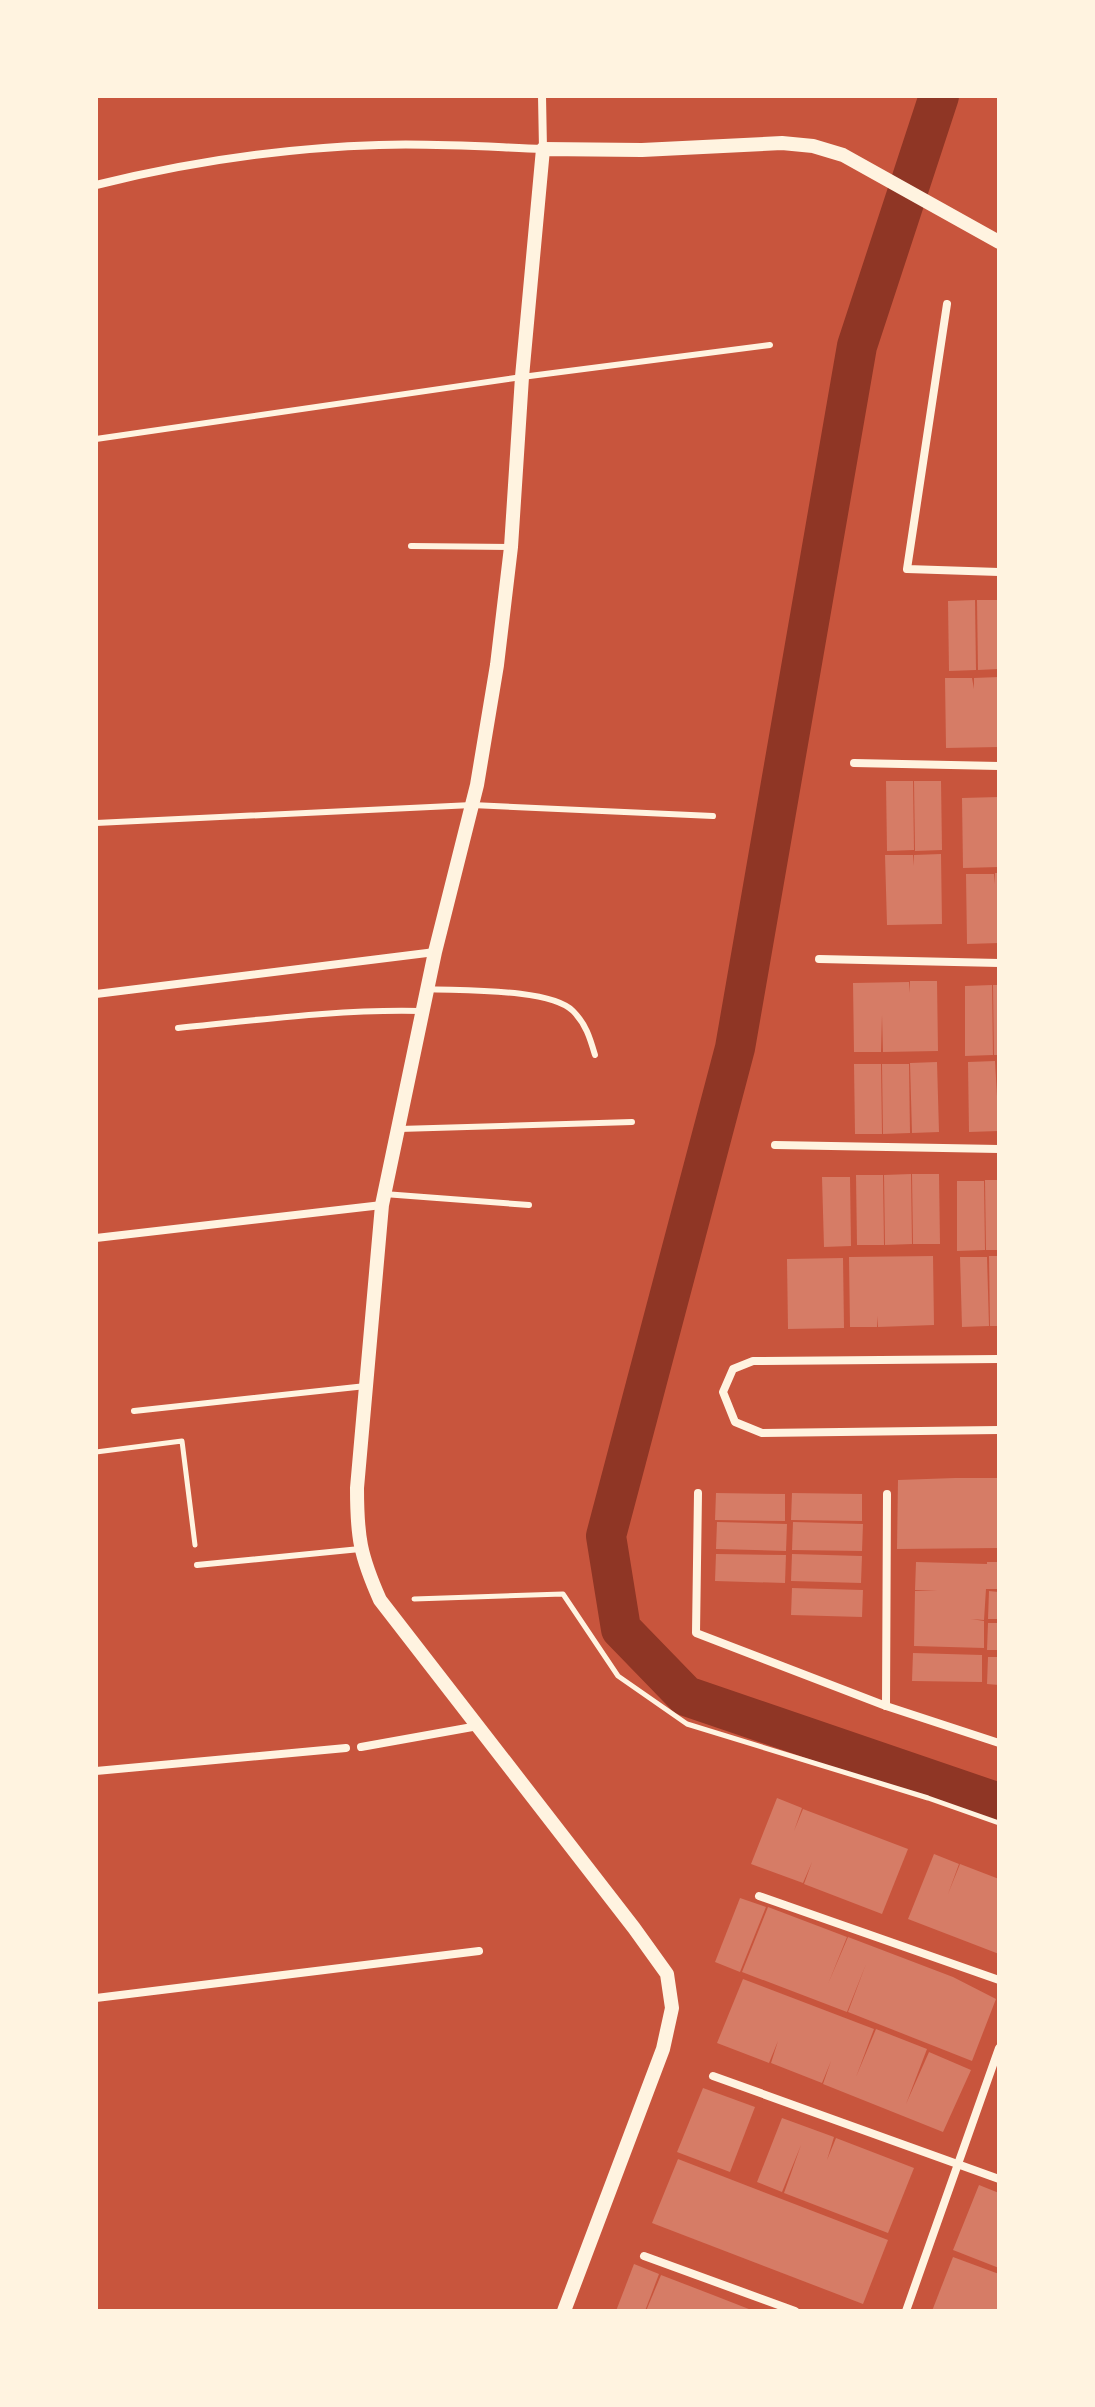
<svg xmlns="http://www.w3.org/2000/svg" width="1095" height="2407" font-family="Lora,serif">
<rect width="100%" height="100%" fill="#c8553d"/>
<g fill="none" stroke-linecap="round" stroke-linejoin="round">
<!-- canal -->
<path stroke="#8f3625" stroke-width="40" d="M939,96L857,346L735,1048L606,1536L621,1629L686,1696L999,1803"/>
</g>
<!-- building -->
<g fill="#d67c66">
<path d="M975,600L976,670L949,671L948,601Z"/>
<path d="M977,600H999V669L978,670Z"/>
<path d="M999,677V747L946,748L945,678H972L974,689V678Z"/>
<path d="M886,781H913L914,850L887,851Z"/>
<path d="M914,781H941L942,850L915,851Z"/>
<path d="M999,797V867L963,868L962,798Z"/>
<path d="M941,854L942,924L887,925L885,855H913L914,866V855Z"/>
<path d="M995,873H999V943L967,944L966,874H994L995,884Z"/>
<path d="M910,981H937L938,1051L883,1052L882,1015L881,1052H854L853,983L909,982L910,993Z"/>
<path d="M992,985L993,1055L965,1056V986Z"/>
<path d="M993,985H999V1055H994Z"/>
<path d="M995,1061L999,1131L969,1132L968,1062Z"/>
<path d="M937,1062L939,1132L912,1133L910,1063Z"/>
<path d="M854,1064H881L882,1134H855Z"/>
<path d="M882,1064H909L910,1133L883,1134Z"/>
<path d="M911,1174L912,1244L885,1245L884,1175Z"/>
<path d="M912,1174H939L940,1244H913Z"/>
<path d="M856,1175H883L884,1245H857Z"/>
<path d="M822,1177H850L851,1246L824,1247Z"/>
<path d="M985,1180H999V1250H986Z"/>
<path d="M957,1181H984L985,1250L957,1251Z"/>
<path d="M933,1256L934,1325L878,1327L877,1316V1327H850L849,1257Z"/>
<path d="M989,1256H999V1326H990Z"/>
<path d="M960,1257H987L989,1326L962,1327Z"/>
<path d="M843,1258L844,1328L788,1329L787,1259Z"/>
<path d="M955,1478H999V1548L897,1549L898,1480Z"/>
<path d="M716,1493L785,1494V1521L715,1520Z"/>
<path d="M792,1493L862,1494V1521L791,1520Z"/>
<path d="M717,1522L787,1524L786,1551L716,1549Z"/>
<path d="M793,1522L863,1524L862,1551L792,1550Z"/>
<path d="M716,1554L786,1555L785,1583L715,1581Z"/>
<path d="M792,1554L862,1556L861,1583L791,1581Z"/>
<path d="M916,1562L987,1564V1562H999V1589H986L984,1620L971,1619L984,1621V1648L914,1646L915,1591H937L915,1590Z"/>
<path d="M792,1588L863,1590L862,1617L791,1615Z"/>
<path d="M989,1591L999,1592V1619H988Z"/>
<path d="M988,1623H999V1650H987Z"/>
<path d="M913,1653L982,1655V1682L912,1681Z"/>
<path d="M988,1657H999V1685L987,1684Z"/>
<path d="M777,1798L802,1808L794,1831L803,1809L908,1849L882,1914L804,1884L812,1862L803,1883L751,1864Z"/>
<path d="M934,1854L959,1864L948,1894L960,1864L999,1879V1954L908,1919Z"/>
<path d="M740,1898L766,1907L740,1972L715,1962Z"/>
<path d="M768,1907L847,1937L828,1984L848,1937L953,1977L996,1999L972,2061L848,2012L866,1964L847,2012L742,1972Z"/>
<path d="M743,1979L874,2029L856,2077L876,2029L927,2049L906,2104L929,2052L971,2070L943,2132L823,2084L831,2061L822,2083L771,2063L778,2041L769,2063L717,2043Z"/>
<path d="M703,2088L755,2107L730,2172L677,2152Z"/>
<path d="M782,2118L834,2137L827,2160L836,2138L914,2168L888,2233L784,2193L801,2145L782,2192L757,2182Z"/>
<path d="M678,2159L888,2240L863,2304L652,2223Z"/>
<path d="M979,2185L999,2193V2268L953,2250Z"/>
<path d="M953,2257L999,2274V2311H932Z"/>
<path d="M634,2264L659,2274L645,2311H616Z"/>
<path d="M661,2275L713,2295L754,2311H646Z"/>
</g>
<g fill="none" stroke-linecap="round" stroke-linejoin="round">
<!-- path -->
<g stroke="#fff3e0" stroke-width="5">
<path d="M96,1452L182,1441L195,1545"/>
<path d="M414,1599L563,1594L618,1676L687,1724L928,1798L999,1823"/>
</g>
<!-- service -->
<g stroke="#fff3e0" stroke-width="6">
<path d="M96,439L522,377L770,345"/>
<path d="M411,546L511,547"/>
<path d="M96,823L472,805L713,816"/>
<path d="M427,989C461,991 550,988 573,1011C586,1024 590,1038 595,1055"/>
<path d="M178,1028C259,1020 340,1009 421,1011"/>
<path d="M399,1129L632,1122"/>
<path d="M384,1194L529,1205"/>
<path d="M134,1411L366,1386"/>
<path d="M197,1565L360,1549"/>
</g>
<!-- minor -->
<g stroke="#fff3e0" stroke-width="8">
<path d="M96,185C188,162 284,148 379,145C433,143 489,147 543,149L542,96"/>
<path d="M947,304L907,569L999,572"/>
<path d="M854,763L999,766"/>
<path d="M819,959L999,963"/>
<path d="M96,994L435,952"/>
<path d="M775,1145L999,1149"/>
<path d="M96,1238L382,1205"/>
<path d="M999,1359L753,1361L733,1369L723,1392L735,1422L762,1433L999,1430"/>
<path d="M698,1493L696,1633L886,1706L999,1743"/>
<path d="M886,1706L887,1494"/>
<path d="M361,1747L478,1726"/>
<path d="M96,1771L346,1748"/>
<path d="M759,1896L999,1980"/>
<path d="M96,1998L479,1951"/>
<path d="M713,2076L999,2179"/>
<path d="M644,2256L795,2311"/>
<path d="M906,2311L999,2048"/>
</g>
<!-- tertiary -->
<path stroke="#fff3e0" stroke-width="14" d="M564,2311L663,2049L672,2008L667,1974L634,1928L380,1600C360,1555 357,1537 357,1488L382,1205L435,952L477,785L497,665L511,547L522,377L543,149L642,150L782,143L813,146L843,155L999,242"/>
</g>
<!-- border -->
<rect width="1095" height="2407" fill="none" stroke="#fff3e0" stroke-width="196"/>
</svg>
